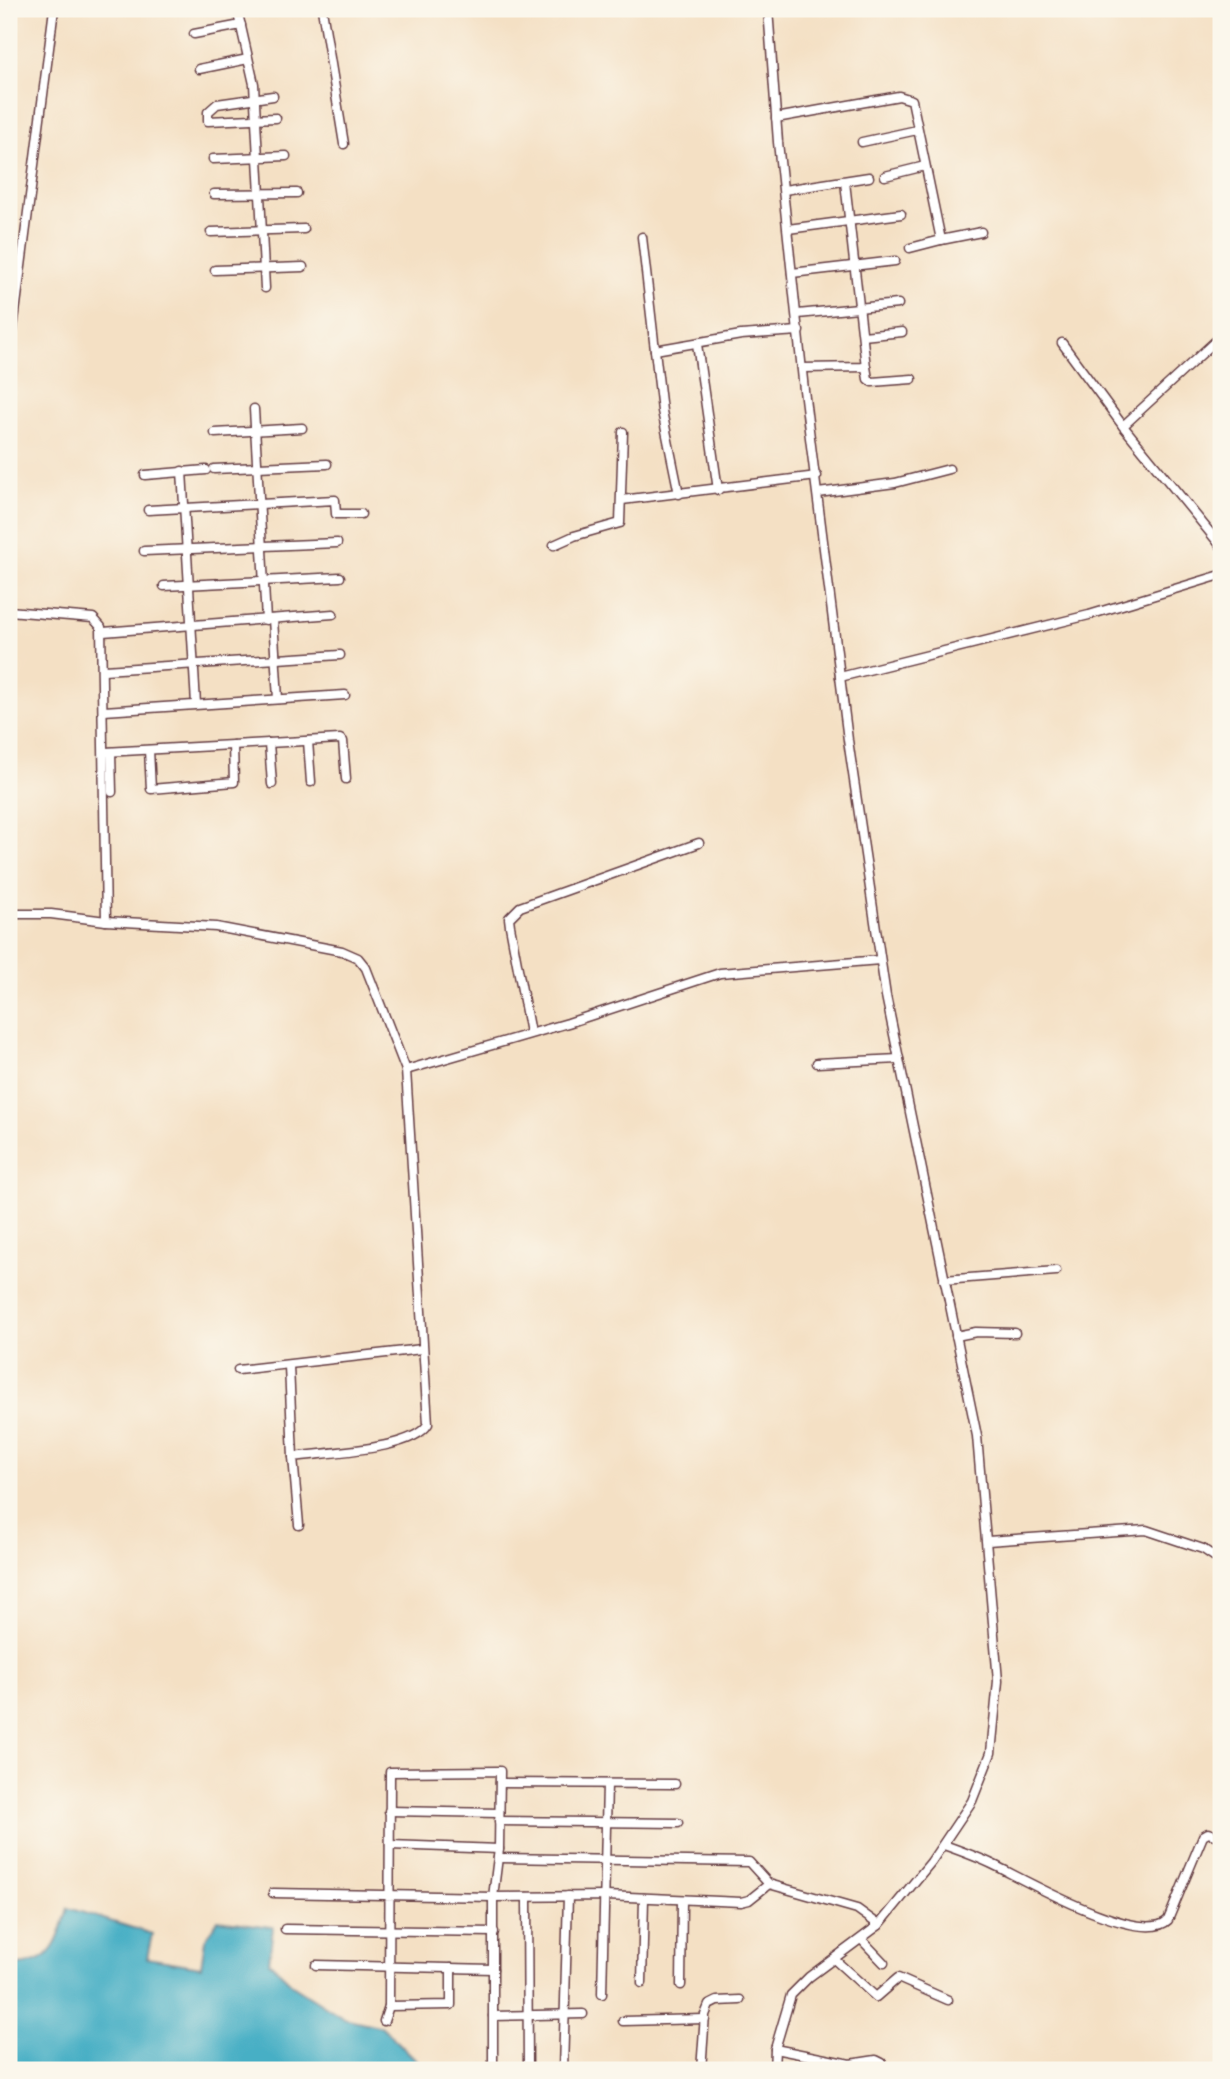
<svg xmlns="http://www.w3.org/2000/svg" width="1230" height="2079" font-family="'Libre Caslon Text',serif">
<rect width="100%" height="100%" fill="#fbf7ec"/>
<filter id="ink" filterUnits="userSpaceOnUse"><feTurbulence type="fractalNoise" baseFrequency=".0143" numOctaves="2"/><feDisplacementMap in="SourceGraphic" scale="14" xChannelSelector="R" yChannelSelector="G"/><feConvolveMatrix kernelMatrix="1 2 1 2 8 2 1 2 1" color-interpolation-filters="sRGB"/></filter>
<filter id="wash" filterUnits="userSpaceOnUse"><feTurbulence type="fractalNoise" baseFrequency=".00686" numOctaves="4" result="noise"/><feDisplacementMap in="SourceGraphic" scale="28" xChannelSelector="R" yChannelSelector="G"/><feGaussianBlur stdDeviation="1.57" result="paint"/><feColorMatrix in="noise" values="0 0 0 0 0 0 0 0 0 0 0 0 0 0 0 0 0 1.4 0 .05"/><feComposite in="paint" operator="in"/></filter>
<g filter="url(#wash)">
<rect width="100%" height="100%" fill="#f4e0c4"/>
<!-- water -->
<path fill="#46afc5" stroke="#486778" stroke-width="2" d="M68,1908L152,1934L147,1958L201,1967L205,1940L218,1920L273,1927L269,1962L294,1986L344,2018L382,2027L427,2070H9V1985L18,1965C56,1961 58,1940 68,1908Z"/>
</g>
<g filter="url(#ink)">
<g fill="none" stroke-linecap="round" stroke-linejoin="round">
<defs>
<g id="street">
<path d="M237,9L254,84L265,288"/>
<path d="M322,9L344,144"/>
<path d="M768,9L778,142L804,390L848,740L886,996L977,1436L998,1681L991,1753L972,1801L931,1862L879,1925L809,1977L791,1995L775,2049L774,2070"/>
<path d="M194,34L241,25"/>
<path d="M199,69L248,59"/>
<path d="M273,96L217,104L208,112V121L276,118"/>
<path d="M776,118L899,96L912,100L941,240L910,248"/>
<path d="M862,142L917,130"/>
<path d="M213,159L286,156"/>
<path d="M885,176L925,166"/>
<path d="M784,190L869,177"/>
<path d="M214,194L297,193"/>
<path d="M788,229L901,214"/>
<path d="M211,232L304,229"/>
<path d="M642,237L662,411L679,494"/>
<path d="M941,240L981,232"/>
<path d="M215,270L303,267"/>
<path d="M792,273L895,261"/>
<path d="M798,314L898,304"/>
<path d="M863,336L902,332"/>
<path d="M1062,343L1123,426L1221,546"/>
<path d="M697,344L718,490"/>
<path d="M655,350L741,335L799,331"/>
<path d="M9,360L54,9"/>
<path d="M866,367L868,379L872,382L912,379"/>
<path d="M802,368L866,367L845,182"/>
<path d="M254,409L266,620"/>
<path d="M1123,426L1221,336"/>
<path d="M215,433L302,428"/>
<path d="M214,469L327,464"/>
<path d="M182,471L196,704"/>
<path d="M145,475L206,470"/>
<path d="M818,493L895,483L949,469"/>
<path d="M622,500L817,476"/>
<path d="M148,510L335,500L336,514H361"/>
<path d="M554,545L574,536L620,523L623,432"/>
<path d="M144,551L337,543"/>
<path d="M164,586L340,577"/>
<path d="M9,611L93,618L101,627L106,921"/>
<path d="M273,619L278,699"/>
<path d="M103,632L333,614"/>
<path d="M104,670L340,655"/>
<path d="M840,677L1089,615L1221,575"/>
<path d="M104,711L345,695"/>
<path d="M308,741L311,782"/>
<path d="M269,743L272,784"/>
<path d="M149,750L151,789L234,782L233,745"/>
<path d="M105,752L340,739L343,741L346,779"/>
<path d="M111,752L112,792"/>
<path d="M9,914H51L106,921L216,927L342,951L358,958L366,968L406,1070L568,1023L720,973L880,960"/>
<path d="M530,1033L510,926L509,918L520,907L699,843"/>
<path d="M817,1063L899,1059"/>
<path d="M944,1280L1056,1271"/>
<path d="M956,1336L976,1332L1015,1333"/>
<path d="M289,1366L293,1457"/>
<path d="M238,1370L422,1349"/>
<path d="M299,1525L293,1457C324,1452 412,1451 428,1424L406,1070"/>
<path d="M988,1541L1146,1530L1203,1549L1221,1561"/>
<path d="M500,1783L675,1784"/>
<path d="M389,1811L499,1813"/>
<path d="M499,1821L678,1823"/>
<path d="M390,1845L499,1849"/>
<path d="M944,1845C961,1851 978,1857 994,1865C1023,1879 1141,1947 1168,1920L1203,1836L1208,1833L1221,1837"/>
<path d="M498,1858L749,1862L769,1884L857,1909L879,1925"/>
<path d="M273,1893L493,1897L499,1849L500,1771L390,1772L389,2006L384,2021"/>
<path d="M527,1897L528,2070"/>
<path d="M285,1929L494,1932"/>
<path d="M862,1940L884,1963"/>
<path d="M835,1960L876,1997L898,1978L948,2000"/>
<path d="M316,1965L493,1969"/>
<path d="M642,1983L644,1898"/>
<path d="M681,1985L682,1900"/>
<path d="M602,1994L607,1784"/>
<path d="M389,2006L451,2005V1968"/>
<path d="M493,2016L583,2014"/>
<path d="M623,2021L705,2019"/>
<path d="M775,2049L850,2064L876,2060L882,2063L885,2070"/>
<path d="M493,2066V1897L606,1896L741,1902L749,1900L769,1884"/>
<path d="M563,2070L568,1896"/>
<path d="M701,2070L705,2015L709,2005L717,2001L740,2000"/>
</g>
</defs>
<!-- street casing -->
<use href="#street" stroke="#643c42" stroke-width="11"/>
<!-- street -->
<use href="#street" stroke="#fff" stroke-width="8"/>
</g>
</g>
<!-- margin -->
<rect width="1230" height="2079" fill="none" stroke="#fbf7ec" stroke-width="35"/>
</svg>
